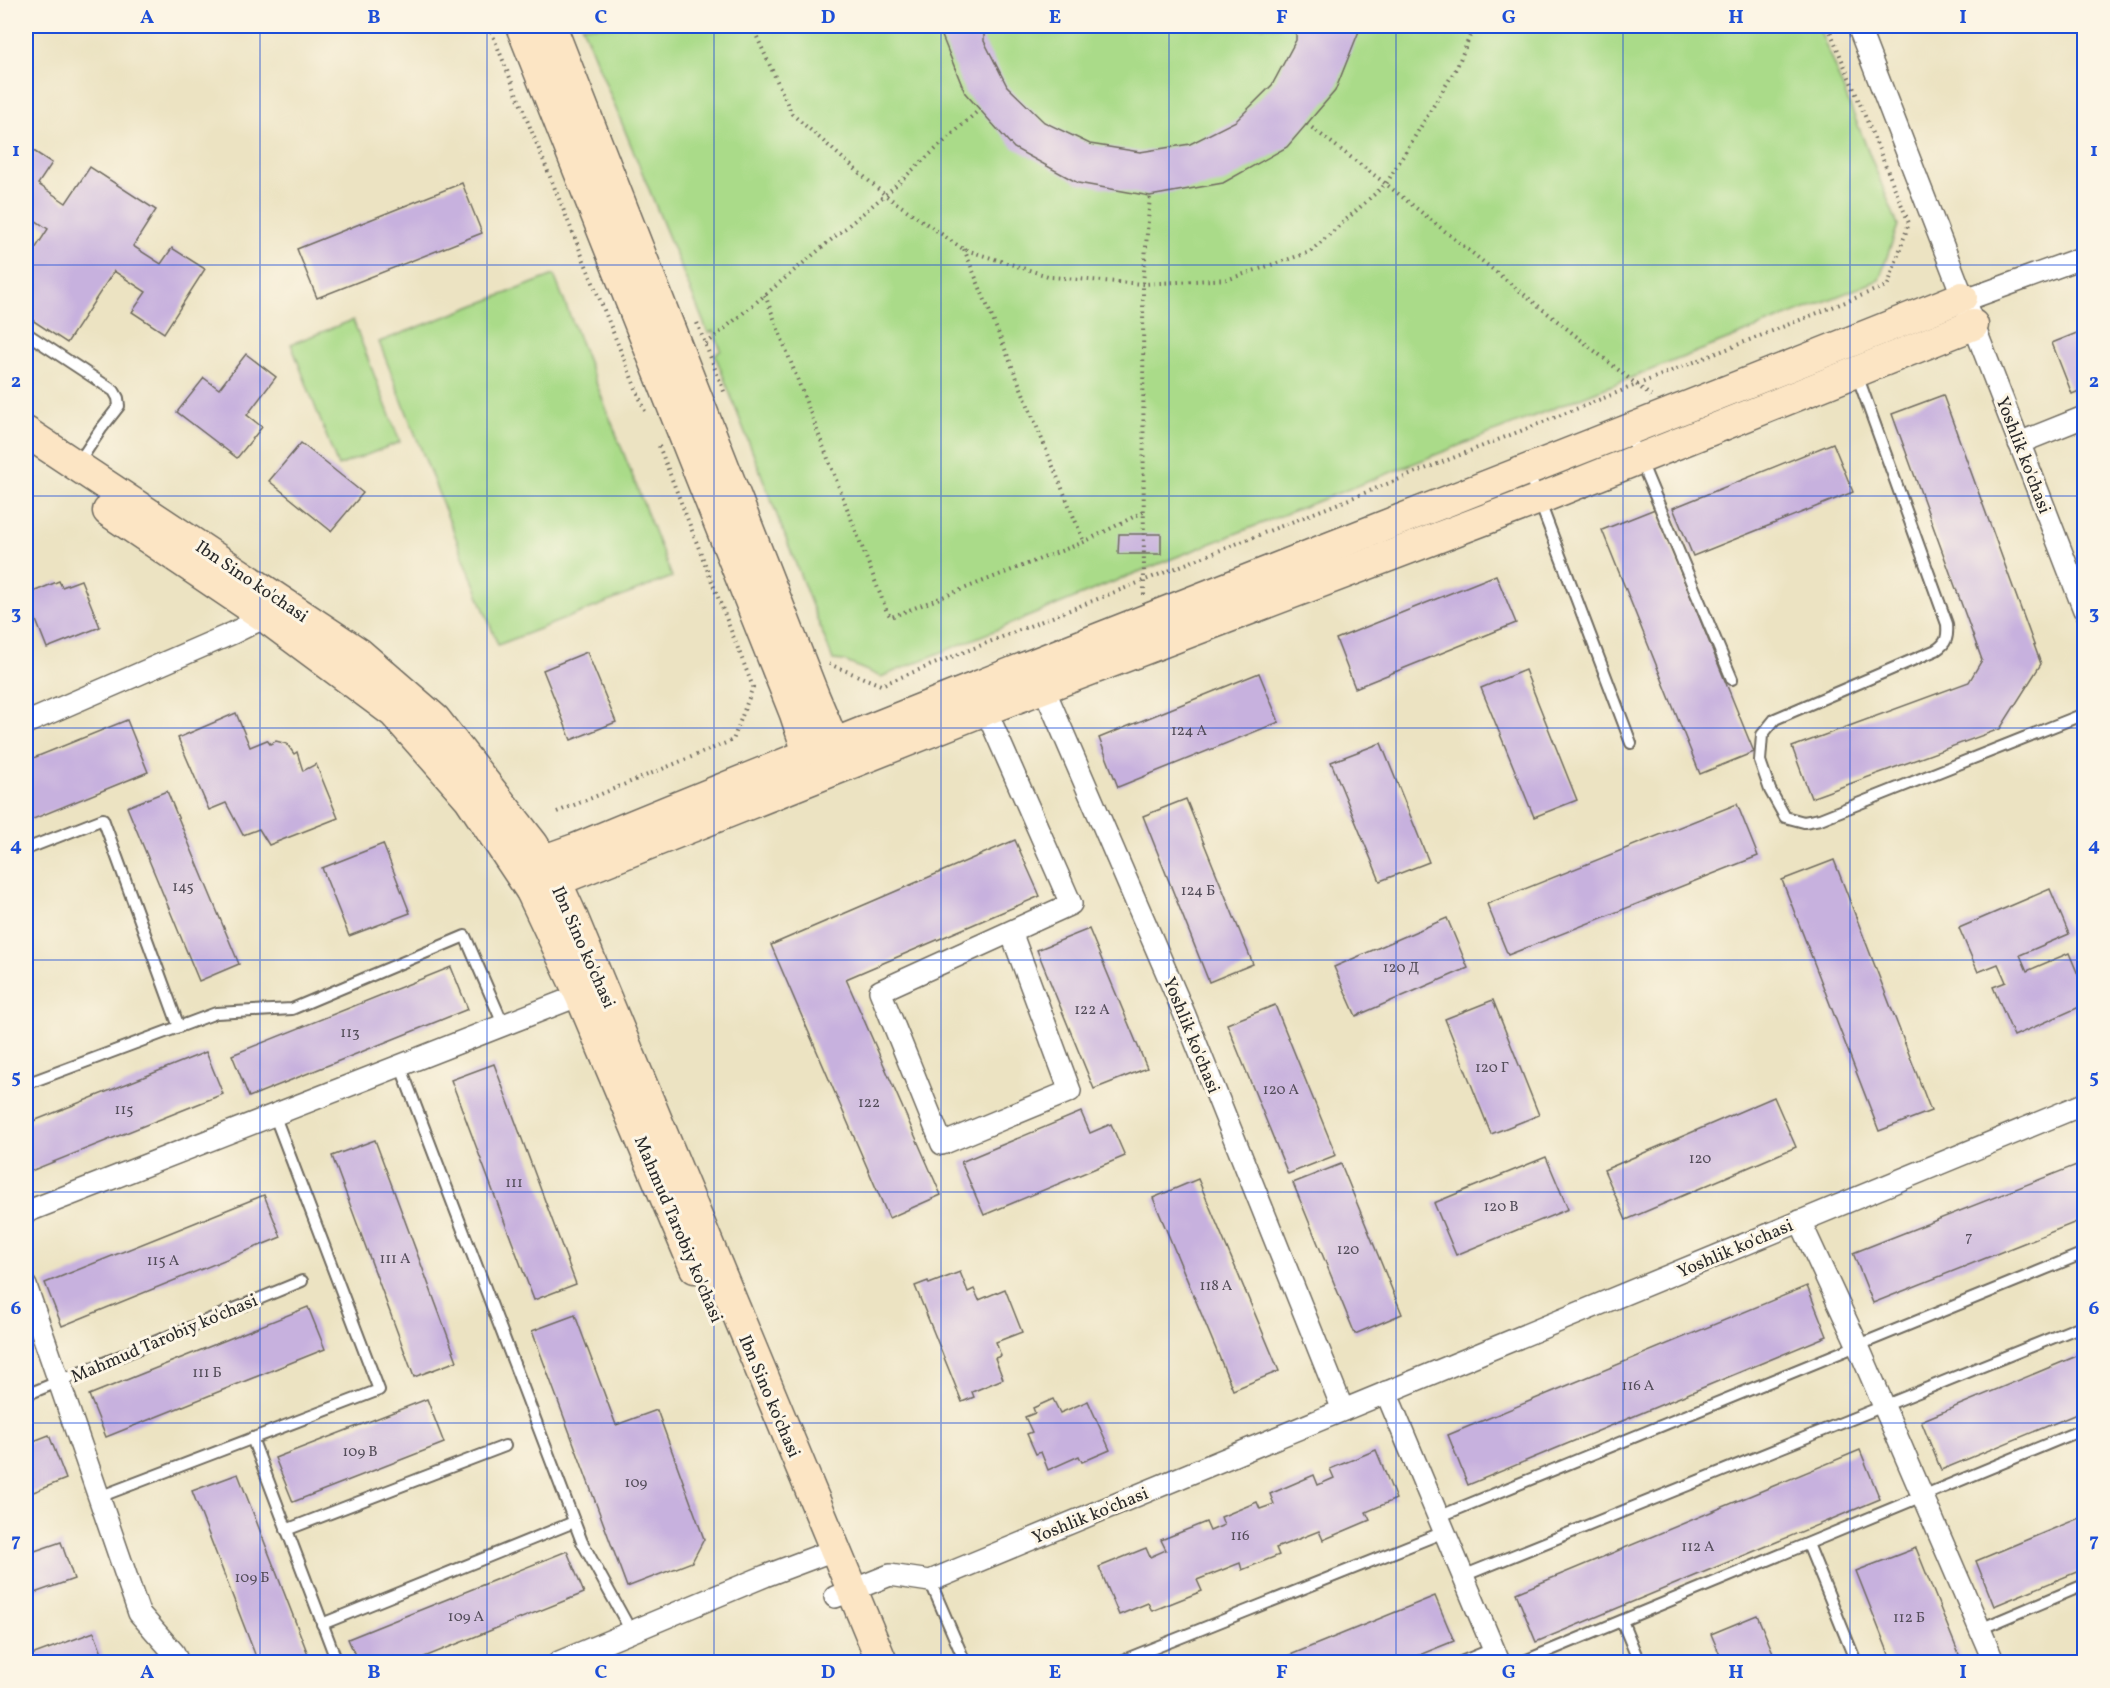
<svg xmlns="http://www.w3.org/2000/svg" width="2110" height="1688" font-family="Vollkorn,serif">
<rect width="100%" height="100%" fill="#fcf5e5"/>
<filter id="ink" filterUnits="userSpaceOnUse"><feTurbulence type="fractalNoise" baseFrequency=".0167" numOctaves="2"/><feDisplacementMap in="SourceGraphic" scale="12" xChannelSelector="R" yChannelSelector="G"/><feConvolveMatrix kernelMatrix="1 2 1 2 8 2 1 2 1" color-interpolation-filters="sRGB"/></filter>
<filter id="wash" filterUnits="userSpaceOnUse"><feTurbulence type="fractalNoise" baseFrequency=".008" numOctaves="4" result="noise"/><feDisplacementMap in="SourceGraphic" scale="24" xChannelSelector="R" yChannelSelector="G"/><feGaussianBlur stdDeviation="1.35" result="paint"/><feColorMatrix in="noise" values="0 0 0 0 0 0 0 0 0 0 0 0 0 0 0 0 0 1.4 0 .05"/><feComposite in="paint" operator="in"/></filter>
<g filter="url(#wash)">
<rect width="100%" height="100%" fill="#ece3c2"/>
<!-- green -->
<g fill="#aadb89" stroke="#6a835a" stroke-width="1.5">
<path d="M582,26H1818L1898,225L1879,280L1113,582L881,677L844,661L833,660L715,355L721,350L713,331L708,333Z"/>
<path d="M554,275L672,577L498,645L379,342Z"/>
<path d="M353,320L400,442L338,466L291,344Z"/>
</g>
<g id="blocks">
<!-- building -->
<g fill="#c7b1de">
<path d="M938,26H984V41L1007,86L1044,122L1090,144L1140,152L1190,144L1236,121L1272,85L1296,40V26H1361L1335,91L1287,147L1223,183L1150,196L1078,183L1014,148L965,93Z"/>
<path d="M26,146L52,163L38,184L66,203L90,167L156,210L133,246L161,264L172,248L205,269L164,333L132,312L146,292L114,271L67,343L26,316V263L48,229L26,214Z"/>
<path d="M462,183L482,233L317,298L297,249Z"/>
<path d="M2084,330V389L2072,394L2052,343Z"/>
<path d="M246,354L276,377L247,415L262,427L237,458L177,412L204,378L219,389Z"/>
<path d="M1943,395L2041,664L2000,729L1811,798L1792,747L1969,682L1982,660L1892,414Z"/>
<path d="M301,443L363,493L331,531L269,481Z"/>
<path d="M1833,443L1853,492L1693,556L1673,508Z"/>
<path d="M1655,509L1754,752L1700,774L1602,530Z"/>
<path d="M1119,534H1161V554H1118Z"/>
<path d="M1496,575L1516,623L1355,688L1336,639Z"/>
<path d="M81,580L100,627L47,648L26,595L59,581L62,587Z"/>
<path d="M587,652L616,722L571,740L543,670Z"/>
<path d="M1525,670L1577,800L1534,817L1481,688Z"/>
<path d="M1259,673L1279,722L1118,787L1099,738Z"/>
<path d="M236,713L250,747L267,740L270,744L276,741L287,744L294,754L297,752L303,771L316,764L338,818L269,845L259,829L243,835L226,803L209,810L178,738Z"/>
<path d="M127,720L148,772L26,822V761Z"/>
<path d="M1381,743L1429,862L1380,881L1331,762Z"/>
<path d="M167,791L239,964L199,981L127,807Z"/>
<path d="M1186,799L1253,964L1209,982L1143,816Z"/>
<path d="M1737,804L1758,856L1508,955L1487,904Z"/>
<path d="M1015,840L1040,896L846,979L941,1195L889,1218L771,945Z"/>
<path d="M383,844L410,913L349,936L322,868Z"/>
<path d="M1834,860L1931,1111L1879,1131L1782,880Z"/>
<path d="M2050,889L2069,934L2020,955L2027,971L2069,953L2084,989V1005L2014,1036L1993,987L2006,982L1998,964L1978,972L1959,928Z"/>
<path d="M1447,918L1468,968L1356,1016L1334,967Z"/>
<path d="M1089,929L1147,1068L1094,1089L1037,950Z"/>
<path d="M451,967L468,1009L249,1097L232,1055Z"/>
<path d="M1493,1000L1539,1115L1491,1134L1445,1019Z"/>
<path d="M1275,1005L1336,1155L1288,1174L1227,1024Z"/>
<path d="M206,1052L223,1094L26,1173V1124Z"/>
<path d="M494,1064L576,1284L534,1300L451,1080Z"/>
<path d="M1774,1097L1796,1147L1626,1220L1604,1170Z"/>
<path d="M1081,1112L1090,1133L1111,1124L1125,1156L984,1215L961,1162Z"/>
<path d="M375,1140L457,1361L414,1377L332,1156Z"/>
<path d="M1546,1157L1568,1209L1456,1255L1434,1203Z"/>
<path d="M2084,1162V1219L1873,1303L1853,1253Z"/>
<path d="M1341,1164L1402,1314L1355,1334L1293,1183Z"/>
<path d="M1198,1179L1279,1371L1233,1390L1153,1198Z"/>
<path d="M264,1195L281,1237L62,1326L45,1283Z"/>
<path d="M960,1272L968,1292L974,1289L979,1300L1005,1289L1022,1332L996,1342L1001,1356L995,1358L1003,1379L972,1392L974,1397L962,1402L915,1286L928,1281L929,1284Z"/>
<path d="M1807,1286L1827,1336L1468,1485L1448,1435Z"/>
<path d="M308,1307L325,1349L106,1437L89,1395Z"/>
<path d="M575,1315L616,1425L657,1410L704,1539L692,1562L627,1587L532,1331Z"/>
<path d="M2084,1353V1411L1941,1470L1921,1421Z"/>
<path d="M427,1399L444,1443L293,1502L275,1458Z"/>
<path d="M1053,1399L1060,1413L1088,1401L1110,1450L1082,1462L1079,1456L1048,1470L1041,1452L1036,1454L1027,1434L1032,1432L1025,1417L1035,1413L1033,1408Z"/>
<path d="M49,1435L66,1479L26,1495V1444Z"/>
<path d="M1376,1450L1396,1499L1366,1512L1370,1520L1323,1540L1319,1531L1276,1548L1279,1555L1242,1570L1240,1563L1197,1580L1202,1591L1152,1611L1148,1603L1119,1615L1099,1567L1146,1548L1150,1557L1166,1550L1161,1540L1206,1522L1210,1531L1224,1525L1221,1517L1257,1502L1260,1509L1274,1504L1270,1494L1314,1475L1318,1485L1334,1478L1330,1469Z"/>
<path d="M1860,1450L1880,1499L1536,1642L1516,1593Z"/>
<path d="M238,1474L311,1662H258L192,1491Z"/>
<path d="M2084,1516V1569L1994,1606L1976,1561Z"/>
<path d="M61,1542L74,1579L26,1596V1554Z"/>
<path d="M1916,1548L1962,1662H1892L1856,1571Z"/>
<path d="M567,1551L584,1593L412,1662H358L348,1639Z"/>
<path d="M1435,1596L1454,1641L1402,1662H1273Z"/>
<path d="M1757,1615L1777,1662H1723L1711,1634Z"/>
<path d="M94,1632L105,1662H26V1657Z"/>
</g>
</g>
</g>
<g filter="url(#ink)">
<use href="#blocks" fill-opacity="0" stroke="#6f6b60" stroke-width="1.5"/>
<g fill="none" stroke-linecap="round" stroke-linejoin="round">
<defs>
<g id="lane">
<path d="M26,333L114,391L118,398L119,406L101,429L77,465"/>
<path d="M1856,372L1947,624C1948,637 1947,643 1936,650L1775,719L1762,735L1760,761L1770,790L1785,817L1804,822L1820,819L2084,714"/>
<path d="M1628,431L1732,679"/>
<path d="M1528,471L1631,743"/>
<path d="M26,849L103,819L179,1027"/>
<path d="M400,1065L582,1542L632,1633"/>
<path d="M26,1084L216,1013L292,1009L465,936L503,1024"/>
<path d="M26,1395L302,1281"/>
<path d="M252,1438L337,1662"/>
<path d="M99,1497L379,1390L274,1114"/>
<path d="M1438,1517L2084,1253"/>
<path d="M286,1530L505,1446"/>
<path d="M1808,1544L1856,1662"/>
<path d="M1463,1576L2084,1325"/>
<path d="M930,1581L965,1662"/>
<path d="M1622,1621L1639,1662"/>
<path d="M322,1624L574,1522"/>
<path d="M1980,1629L2084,1585"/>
<path d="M1119,1662L1444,1532"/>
<path d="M1461,1662L1493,1649"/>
<path d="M1522,1662L2084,1429"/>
</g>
<g id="street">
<path d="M1858,26L2084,610"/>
<path d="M1963,301L2084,257"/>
<path d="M2019,443L2084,417"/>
<path d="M1039,677L1184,1013L1343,1410"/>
<path d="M981,699L1071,904L880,991L942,1144L1070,1091L1011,932"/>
<path d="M26,723L233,633L265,617L271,608"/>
<path d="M26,1212L593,990"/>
<path d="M1800,1221L1858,1346L1994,1662"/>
<path d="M26,1286L139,1613L174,1653L178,1662"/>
<path d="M1386,1392L1499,1662"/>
<path d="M835,1597L890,1575L930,1581L2084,1104"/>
<path d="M559,1662L765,1576L834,1550"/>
</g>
<g id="secondary">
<path d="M521,26L795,714L814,771"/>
<path d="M551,26L814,696L841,760"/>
<path d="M26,432L359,653L435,719L533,844L556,881L572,916L882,1662"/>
<path d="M108,511L265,617L394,713L469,798L531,891L580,995L695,1268"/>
<path d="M519,869L575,849C1035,659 1501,483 1962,297"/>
<path d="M531,891L985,710L1539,499L1973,325"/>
</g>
</defs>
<!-- lane casing -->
<use href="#lane" stroke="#6f6b60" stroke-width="14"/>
<!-- street casing -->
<use href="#street" stroke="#6f6b60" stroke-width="24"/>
<!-- secondary casing -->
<use href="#secondary" stroke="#6f6b60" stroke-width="33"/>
<!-- path -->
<g stroke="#6f6b60" stroke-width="4" stroke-dasharray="1.5 4.5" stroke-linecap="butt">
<path d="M489,26L645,411"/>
<path d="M752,26L792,114L885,195L963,249L1051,277L1143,284L1229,279L1310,252L1386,184L1457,67L1474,26"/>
<path d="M1307,124L1386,184L1651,396"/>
<path d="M964,249L1084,542"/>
<path d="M765,295L887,612L891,617L1084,542L1145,511"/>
<path d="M697,323L725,394"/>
<path d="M706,344L885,195L980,109"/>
<path d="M1144,595L1143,284L1150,196"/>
<path d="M829,664L881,685L1888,285L1909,223L1828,26"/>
<path d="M557,812L733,740L753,687L659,446"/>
</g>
<!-- lane -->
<use href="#lane" stroke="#fff" stroke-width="10"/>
<!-- street -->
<use href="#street" stroke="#fff" stroke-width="21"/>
<!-- secondary -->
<use href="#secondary" stroke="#fce5c4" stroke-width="30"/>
</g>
</g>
<!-- grid -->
<path fill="none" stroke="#1d4ed8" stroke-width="1.5" stroke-opacity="0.55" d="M260,26V1662M487,26V1662M714,26V1662M941,26V1662M1169,26V1662M1396,26V1662M1623,26V1662M1850,26V1662M26,265H2084M26,496H2084M26,728H2084M26,960H2084M26,1192H2084M26,1423H2084"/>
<g text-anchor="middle" stroke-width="6" stroke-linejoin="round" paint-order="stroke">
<!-- number labels -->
<g font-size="15" fill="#524c58">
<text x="1189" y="735">124 А</text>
<text x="183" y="891">145</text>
<text x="1198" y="895">124 Б</text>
<text x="1401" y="972">120 Д</text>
<text x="1092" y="1014">122 А</text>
<text x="350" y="1037">113</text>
<text x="1492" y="1072">120 Г</text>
<text x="1281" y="1094">120 А</text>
<text x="869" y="1107">122</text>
<text x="124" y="1114">115</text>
<text x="1700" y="1163">120</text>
<text x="514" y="1187">111</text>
<text x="1501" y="1211">120 В</text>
<text x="1969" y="1241">7</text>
<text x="1348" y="1254">120</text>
<text x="395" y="1263">111 А</text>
<text x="163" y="1265">115 А</text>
<text x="1216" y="1290">118 А</text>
<text x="207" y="1377">111 Б</text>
<text x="1638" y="1390">116 А</text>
<text x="360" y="1456">109 В</text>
<text x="636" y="1487">109</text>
<text x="1240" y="1540">116</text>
<text x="1698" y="1551">112 А</text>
<text x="252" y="1582">109 Б</text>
<text x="466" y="1621">109 А</text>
<text x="1909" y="1622">112 Б</text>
</g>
<!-- street labels -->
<g font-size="18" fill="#2b2b2b" stroke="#fcf5e5">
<text transform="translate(2024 455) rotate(69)" y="6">Yoshlik ko'chasi</text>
<text transform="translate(252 581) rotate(34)" y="6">Ibn Sino ko'chasi</text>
<text transform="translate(584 947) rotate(66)" y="6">Ibn Sino ko'chasi</text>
<text transform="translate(1192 1035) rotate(68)" y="6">Yoshlik ko'chasi</text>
<text transform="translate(679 1229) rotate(67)" y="6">Mahmud Tarobiy ko'chasi</text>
<text transform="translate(1735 1248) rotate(-23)" y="6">Yoshlik ko'chasi</text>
<text transform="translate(164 1338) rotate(-23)" y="6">Mahmud Tarobiy ko'chasi</text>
<text transform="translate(770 1396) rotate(67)" y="6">Ibn Sino ko'chasi</text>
<text transform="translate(1090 1515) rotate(-22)" y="6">Yoshlik ko'chasi</text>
</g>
</g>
<!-- margin -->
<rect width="2110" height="1688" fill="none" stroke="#fcf5e5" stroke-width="66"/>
<rect x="33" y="33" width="2044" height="1622" fill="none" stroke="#1d4ed8" stroke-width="2"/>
<g font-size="20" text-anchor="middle" font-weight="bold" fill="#1d4ed8">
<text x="147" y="23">A</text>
<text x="374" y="23">B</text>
<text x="601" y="23">C</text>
<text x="828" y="23">D</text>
<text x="1055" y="23">E</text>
<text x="1282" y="23">F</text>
<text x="1509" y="23">G</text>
<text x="1736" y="23">H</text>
<text x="1963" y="23">I</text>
<text x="16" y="156">1</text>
<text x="2094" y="156">1</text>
<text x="16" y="387">2</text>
<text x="2094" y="387">2</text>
<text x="16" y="619">3</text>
<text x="2094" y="619">3</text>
<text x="16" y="851">4</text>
<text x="2094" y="851">4</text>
<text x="16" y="1083">5</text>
<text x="2094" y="1083">5</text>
<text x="16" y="1314">6</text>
<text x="2094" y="1314">6</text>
<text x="16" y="1546">7</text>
<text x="2094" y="1546">7</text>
<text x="147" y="1678">A</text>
<text x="374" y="1678">B</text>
<text x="601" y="1678">C</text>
<text x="828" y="1678">D</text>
<text x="1055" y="1678">E</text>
<text x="1282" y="1678">F</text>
<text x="1509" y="1678">G</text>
<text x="1736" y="1678">H</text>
<text x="1963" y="1678">I</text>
</g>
</svg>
